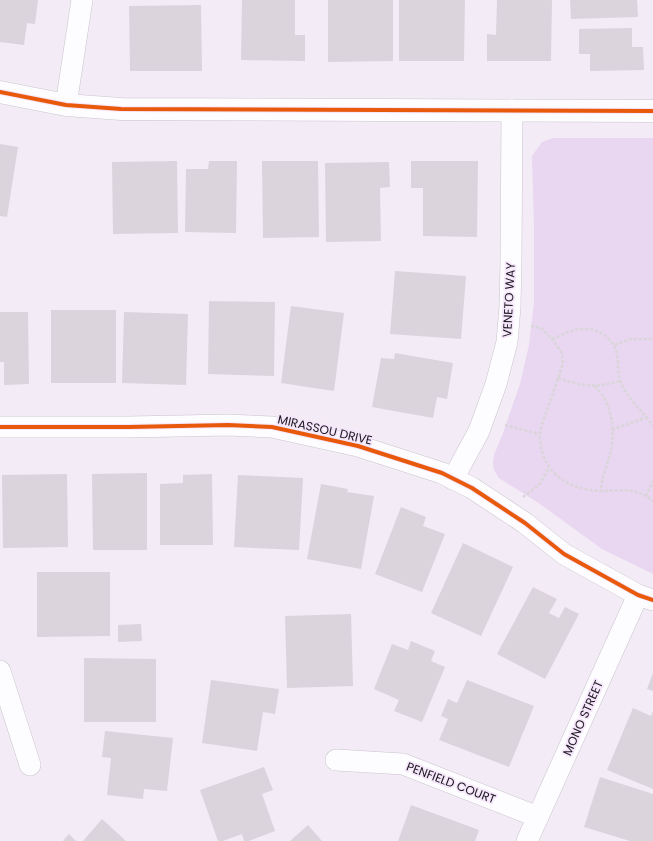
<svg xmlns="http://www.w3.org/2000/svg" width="653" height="841" font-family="Poppins,sans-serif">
<rect width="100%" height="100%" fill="#f3ebf6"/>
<!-- green -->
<path fill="#e9d6f0" d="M553,138H653V574L602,549L540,504L499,478L494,470L493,463L494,455L503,433L520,384L529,345L534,302V227L532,156L542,142Z"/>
<!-- building -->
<g fill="#dbd4dd">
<path d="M0,0H38L35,24L27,23L24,45L0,42Z"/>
<path d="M242,0H295V35H305V61L241,60Z"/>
<path d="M328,0H393V61L328,62Z"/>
<path d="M399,0H465L464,61H399Z"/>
<path d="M497,0H552L551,61H487V34L496,35Z"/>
<path d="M570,0H637L638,17L571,19Z"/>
<path d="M201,5L202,71H130L129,6Z"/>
<path d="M632,28V47H643L644,70L590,71V54H579V29Z"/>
<path d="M0,144L18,147L7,217L0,216Z"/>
<path d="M177,161L178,233L113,234L112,162Z"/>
<path d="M209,161H237L236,233L185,232L186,169H208Z"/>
<path d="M262,161H318L319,237L263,238Z"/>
<path d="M411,161H478L477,237L423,236V188H411Z"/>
<path d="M389,162L390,187L380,188L381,241L326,242L325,163Z"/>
<path d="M395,271L466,276L461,339L390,334Z"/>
<path d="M209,301L275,302L274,376L208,374Z"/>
<path d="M291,306L344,313L334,391L281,383Z"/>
<rect x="51" y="310" width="65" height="73"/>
<path d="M0,312H28L29,384L4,385V362H0Z"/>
<path d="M124,312L188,314L186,385L122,383Z"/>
<path d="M395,353L453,363L447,399L437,397L433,418L372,407L381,358L394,359Z"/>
<path d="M147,473V550H93L92,474Z"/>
<path d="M67,474L68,547L3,548L2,475Z"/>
<path d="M212,474L213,545H160V484L183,483V475Z"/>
<path d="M238,475L303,478L299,550L234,547Z"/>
<path d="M321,484L348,489L347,492L374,496L361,569L307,559Z"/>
<path d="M401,507L426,517L423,526L445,534L422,592L375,574Z"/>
<path d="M463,543L513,567L481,636L431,613Z"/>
<path d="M37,572H110V636L37,637Z"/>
<path d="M533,587L557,599L549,613L559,618L565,607L579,614L545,679L497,654Z"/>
<path d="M351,614L353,686L287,688L285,616Z"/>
<path d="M141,624L142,641L118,642V625Z"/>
<path d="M411,641L435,651L431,661L445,667L422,722L394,711L399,700L374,689L392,644L408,650Z"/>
<path d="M84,658L156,659V722H84Z"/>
<path d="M653,673V691L647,689Z"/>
<path d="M211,680L279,689L275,714L263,712L257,751L202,743Z"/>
<path d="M467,680L534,706L509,767L439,740L448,719L441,716L448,699L457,703Z"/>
<path d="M633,708L651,716L653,711V789L607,770Z"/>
<path d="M105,731L173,738L167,791L144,789L143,799L107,795L111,758L102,757Z"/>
<path d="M264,767L273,790L262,794L275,831L249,841H244L242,834L223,841H218L200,790Z"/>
<path d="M600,777L653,794V841H630L584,827Z"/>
<path d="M411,805L479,830L475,841H398Z"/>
<path d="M102,819L126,841H83Z"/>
<path d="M308,825L322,841H290Z"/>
<path d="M69,834L76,841H63Z"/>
</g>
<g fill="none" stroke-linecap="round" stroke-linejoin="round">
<defs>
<g id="minor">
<path d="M66,105L82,0"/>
<path d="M0,427H129L228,425L272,427L358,446L442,473L472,488L525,523L564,554L638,595L653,600"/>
<path d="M453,479L479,431L496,384L507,342L510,307L511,261L512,110"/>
<path d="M0,671L30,765"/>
<path d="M336,760L403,764L538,817"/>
<path d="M527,841L638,595"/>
</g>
<path id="tertiary" d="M0,92L66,105L121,109L653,111"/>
</defs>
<!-- minor casing -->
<use href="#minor" stroke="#cac4cd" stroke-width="22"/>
<!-- tertiary casing -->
<use href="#tertiary" stroke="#cac4cd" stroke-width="23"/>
<!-- path -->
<g stroke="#d9d6d9" stroke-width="2.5" stroke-dasharray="3 2" stroke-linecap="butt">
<path d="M531,326L541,328L552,339L562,353L563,363C558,379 553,394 547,410C545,417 541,425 540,433C539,440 541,448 543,454C551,479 575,490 601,491C622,491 634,486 653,501"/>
<path d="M552,339C560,336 567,332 575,330C593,325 614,336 617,355C619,364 617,373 621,382C627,399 643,411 653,426"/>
<path d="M615,345L629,339H653"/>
<path d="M558,378C584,387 594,388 620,381"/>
<path d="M595,386C598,390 601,393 603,396C613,412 615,437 610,454C607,467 601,478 601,491"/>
<path d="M505,425L539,434"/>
<path d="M612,430L647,417"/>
<path d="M646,496L653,481"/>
<path d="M523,497L539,485L549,468"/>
</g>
<!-- minor -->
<use href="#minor" stroke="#fdfcfe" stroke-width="21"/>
<!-- tertiary -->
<use href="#tertiary" stroke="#fdfcfe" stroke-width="22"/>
<defs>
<g id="cycleway">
<path d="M0,92L66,105L121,109L653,111"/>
<path d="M0,427H129L228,425L272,427L358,446L442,473L472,488L525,523L564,554L638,595L653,600"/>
</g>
</defs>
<!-- cycleway casing -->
<use href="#cycleway" stroke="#f5e6fb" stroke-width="6"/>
<!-- cycleway -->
<use href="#cycleway" stroke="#e8590c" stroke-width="4"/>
</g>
<g text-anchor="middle" stroke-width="3.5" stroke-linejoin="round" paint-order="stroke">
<!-- street labels -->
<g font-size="12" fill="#19141b" stroke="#f5e6fb">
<text transform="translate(509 300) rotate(-87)" y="4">VENETO WAY</text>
<text transform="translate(325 430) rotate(13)" y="4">MIRASSOU DRIVE</text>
<text transform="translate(583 718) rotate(-66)" y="4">MONO STREET</text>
<text transform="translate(451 783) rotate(21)" y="4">PENFIELD COURT</text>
</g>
</g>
</svg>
